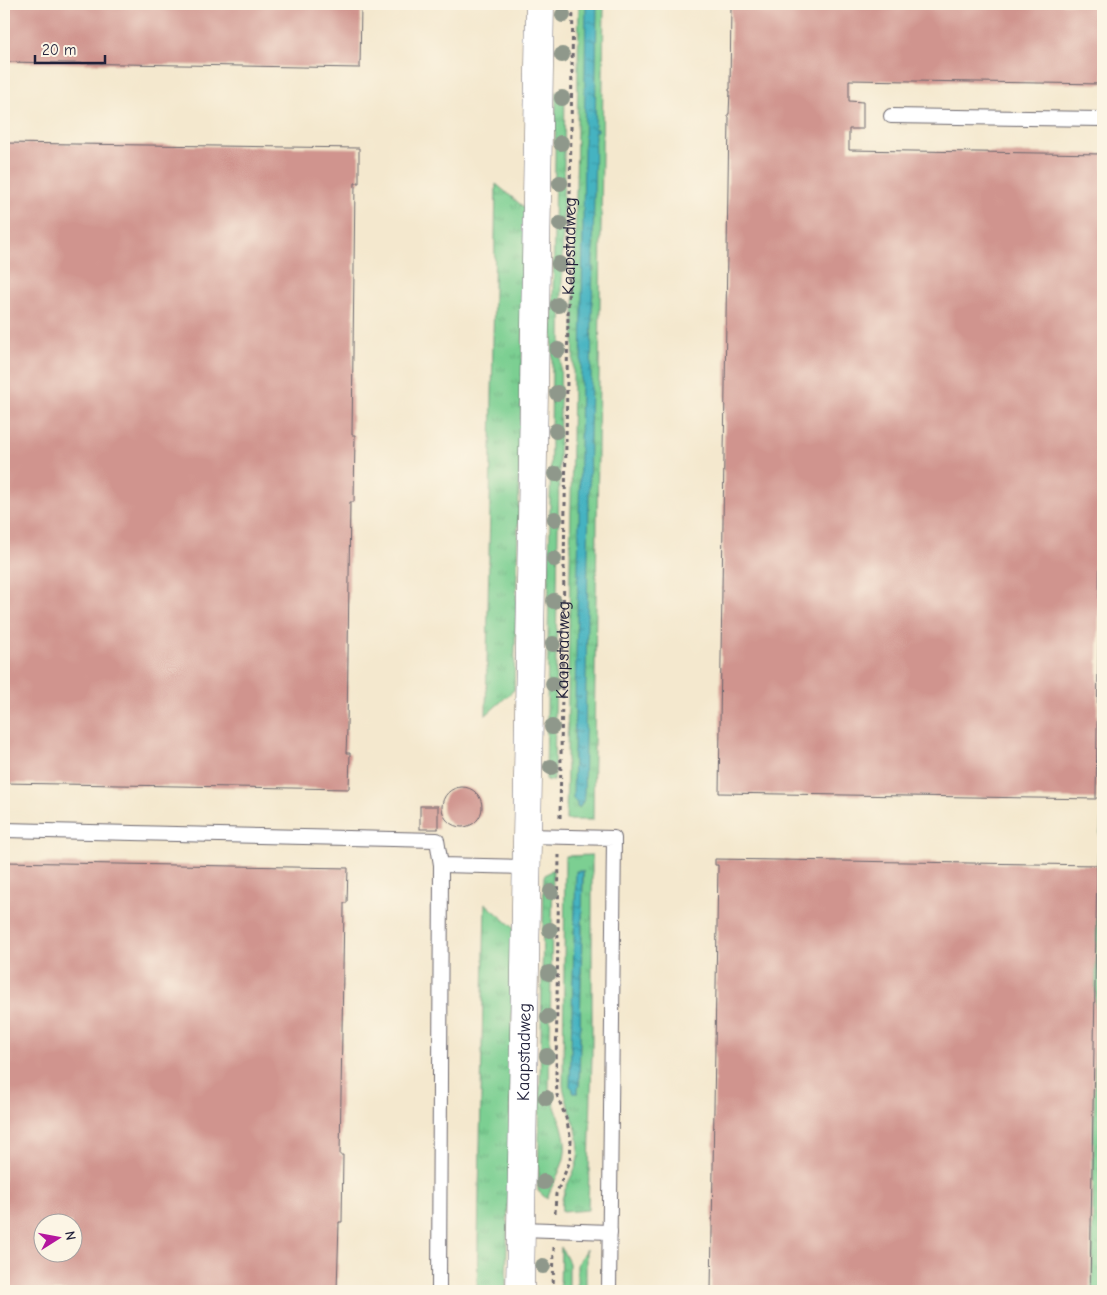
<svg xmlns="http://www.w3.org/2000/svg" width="1107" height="1295" font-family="'Comic Neue',sans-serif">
<defs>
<pattern id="grass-tufts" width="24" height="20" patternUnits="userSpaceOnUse" patternTransform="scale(1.25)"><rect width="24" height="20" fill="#7bcf92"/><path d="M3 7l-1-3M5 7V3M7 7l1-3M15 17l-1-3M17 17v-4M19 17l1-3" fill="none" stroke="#6ab17f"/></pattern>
<pattern id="water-ripples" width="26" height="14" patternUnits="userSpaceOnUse" patternTransform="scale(1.25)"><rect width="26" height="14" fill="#45b3c1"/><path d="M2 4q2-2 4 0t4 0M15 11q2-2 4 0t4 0" fill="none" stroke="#39919e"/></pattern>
</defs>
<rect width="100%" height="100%" fill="#fcf5e5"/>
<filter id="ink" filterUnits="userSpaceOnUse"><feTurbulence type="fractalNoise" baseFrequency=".02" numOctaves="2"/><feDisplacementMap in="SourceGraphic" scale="10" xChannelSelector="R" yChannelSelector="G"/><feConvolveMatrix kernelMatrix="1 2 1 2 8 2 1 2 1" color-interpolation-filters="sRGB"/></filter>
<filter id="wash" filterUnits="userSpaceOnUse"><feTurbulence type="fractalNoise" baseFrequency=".0096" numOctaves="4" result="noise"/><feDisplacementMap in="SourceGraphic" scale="20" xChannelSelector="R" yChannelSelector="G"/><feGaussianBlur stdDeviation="1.12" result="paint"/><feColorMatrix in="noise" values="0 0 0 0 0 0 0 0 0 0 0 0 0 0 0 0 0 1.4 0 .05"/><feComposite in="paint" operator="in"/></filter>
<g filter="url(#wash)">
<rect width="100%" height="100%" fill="#f4e8ce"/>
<!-- grass -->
<g fill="url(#grass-tufts)" stroke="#4e7866" fill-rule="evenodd">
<path d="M579,4H604L593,820H566Z"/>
<path d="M556,92L565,93L554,781L546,780Z"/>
<path d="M496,184L526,209L514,690L486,715Z"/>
<path d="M1103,803V1291H1092L1097,865Z"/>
<path d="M592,855V1054L588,1210L562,1212C559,1189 575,1178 578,1157C582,1133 567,1109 563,1086L565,856ZM583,871L579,1086L573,1089Z"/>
<path d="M553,869L549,1089C556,1114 571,1137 563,1162C559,1175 551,1186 547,1199L538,1191L544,876Z"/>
<path d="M485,903L514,928L506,1291H477Z"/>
<path d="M561,1247L569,1263V1291H560Z"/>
<path d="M586,1249V1291H577V1264Z"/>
</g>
<!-- water -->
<g fill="url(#water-ripples)" stroke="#346a7e">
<path d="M586,4H597L595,128L598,129V131L595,132L584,799L580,807H577V804L573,798L579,523Z"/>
<path d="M576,871H583L579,1086L578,1088V1093H573V1089L570,1086Z"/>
</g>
<g id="blocks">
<!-- building -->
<g fill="#d0948e" fill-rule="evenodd">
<path d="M4,4H361L360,68L4,62Z"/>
<path d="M731,4H1103V84L849,80V101L863,102V129H849V150L1103,154V343L1096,799L719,793L729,117H728V114H729L730,91H729V89H730Z"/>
<path d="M4,143L359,148V183H355L352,435H355L354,502H350L347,729L346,753H350L349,789L4,783Z"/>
<circle cx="462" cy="807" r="20"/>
<rect x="420" y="806" width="18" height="23"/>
<path d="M715,859L1097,865L1090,1291H711L718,865H715Z"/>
<path d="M4,862L348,868L347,903H344V908L340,1155H343L342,1222H339L337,1291H4ZM42,1222H72V1252H42Z"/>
</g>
</g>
</g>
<g filter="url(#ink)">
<use href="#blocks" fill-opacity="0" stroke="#6c676e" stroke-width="1"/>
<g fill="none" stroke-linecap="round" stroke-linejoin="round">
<defs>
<g id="service">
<path d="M891,116L1103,119"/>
<path d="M4,830L437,840L441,865L527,867"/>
<path d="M527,836L614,838L609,1291"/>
<path d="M521,1229L610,1232"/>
<path d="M439,1291L441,865"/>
</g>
<g id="minor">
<path id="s2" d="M520,1291L540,4"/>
</g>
</defs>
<!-- service casing -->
<use href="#service" stroke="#6c676e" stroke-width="16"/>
<!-- minor casing -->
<use href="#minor" stroke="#6c676e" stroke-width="29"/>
<!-- path -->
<g stroke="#6c676e" stroke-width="3" stroke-dasharray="4 4" stroke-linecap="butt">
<path id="s1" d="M560,818L573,4"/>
<path d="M555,1213L556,1194L570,1161L571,1140L566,1118L557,1095L556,1074L559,855"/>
<path d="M553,1291L554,1247"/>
</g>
<!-- service -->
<use href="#service" stroke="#fff" stroke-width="14"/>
<!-- minor -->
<use href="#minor" stroke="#fff" stroke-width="28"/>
</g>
<!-- trees -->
<g fill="#8f988b">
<circle cx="563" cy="15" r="8"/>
<circle cx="562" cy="55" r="8"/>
<circle cx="562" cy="98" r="8"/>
<circle cx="561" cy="143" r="8"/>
<circle cx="560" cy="183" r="8"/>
<circle cx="560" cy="224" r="8"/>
<circle cx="559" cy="264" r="8"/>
<circle cx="558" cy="305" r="8"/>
<circle cx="558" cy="350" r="8"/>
<circle cx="557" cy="393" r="8"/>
<circle cx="556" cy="431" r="8"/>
<circle cx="556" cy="474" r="8"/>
<circle cx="555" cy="519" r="8"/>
<circle cx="554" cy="559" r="8"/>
<circle cx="554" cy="601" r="8"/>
<circle cx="553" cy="644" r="8"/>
<circle cx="553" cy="684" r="8"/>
<circle cx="552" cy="727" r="8"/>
<circle cx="551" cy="767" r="8"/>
<circle cx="551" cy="892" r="8"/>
<circle cx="550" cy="930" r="8"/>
<circle cx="549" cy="973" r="8"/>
<circle cx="548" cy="1017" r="8"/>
<circle cx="547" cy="1056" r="8"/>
<circle cx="546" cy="1098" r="8"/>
<circle cx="544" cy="1182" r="8"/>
<circle cx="543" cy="1266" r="8"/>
</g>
</g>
<g text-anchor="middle" stroke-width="4" stroke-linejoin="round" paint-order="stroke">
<!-- street labels -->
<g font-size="18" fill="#22223b" stroke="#fcf5e5">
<text dy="6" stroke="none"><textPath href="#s1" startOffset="572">Kaapstadweg</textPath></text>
<text dy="6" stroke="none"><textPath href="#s1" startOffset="168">Kaapstadweg</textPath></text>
<text dy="6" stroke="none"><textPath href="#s2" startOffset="239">Kaapstadweg</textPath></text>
</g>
</g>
<!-- margin -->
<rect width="1107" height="1295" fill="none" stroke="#fcf5e5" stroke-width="20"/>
<!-- north arrow -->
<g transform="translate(58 1238) rotate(79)"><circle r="24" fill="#fcf5e5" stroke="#a5a1a1"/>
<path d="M0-4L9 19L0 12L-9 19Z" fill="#b5179e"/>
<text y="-8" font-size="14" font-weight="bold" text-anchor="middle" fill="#22223b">N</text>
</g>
<!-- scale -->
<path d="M35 55v8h70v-8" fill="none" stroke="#22223b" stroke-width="2.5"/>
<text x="42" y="55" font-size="15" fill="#22223b" stroke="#fcf5e5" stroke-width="4" paint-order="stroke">20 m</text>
</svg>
